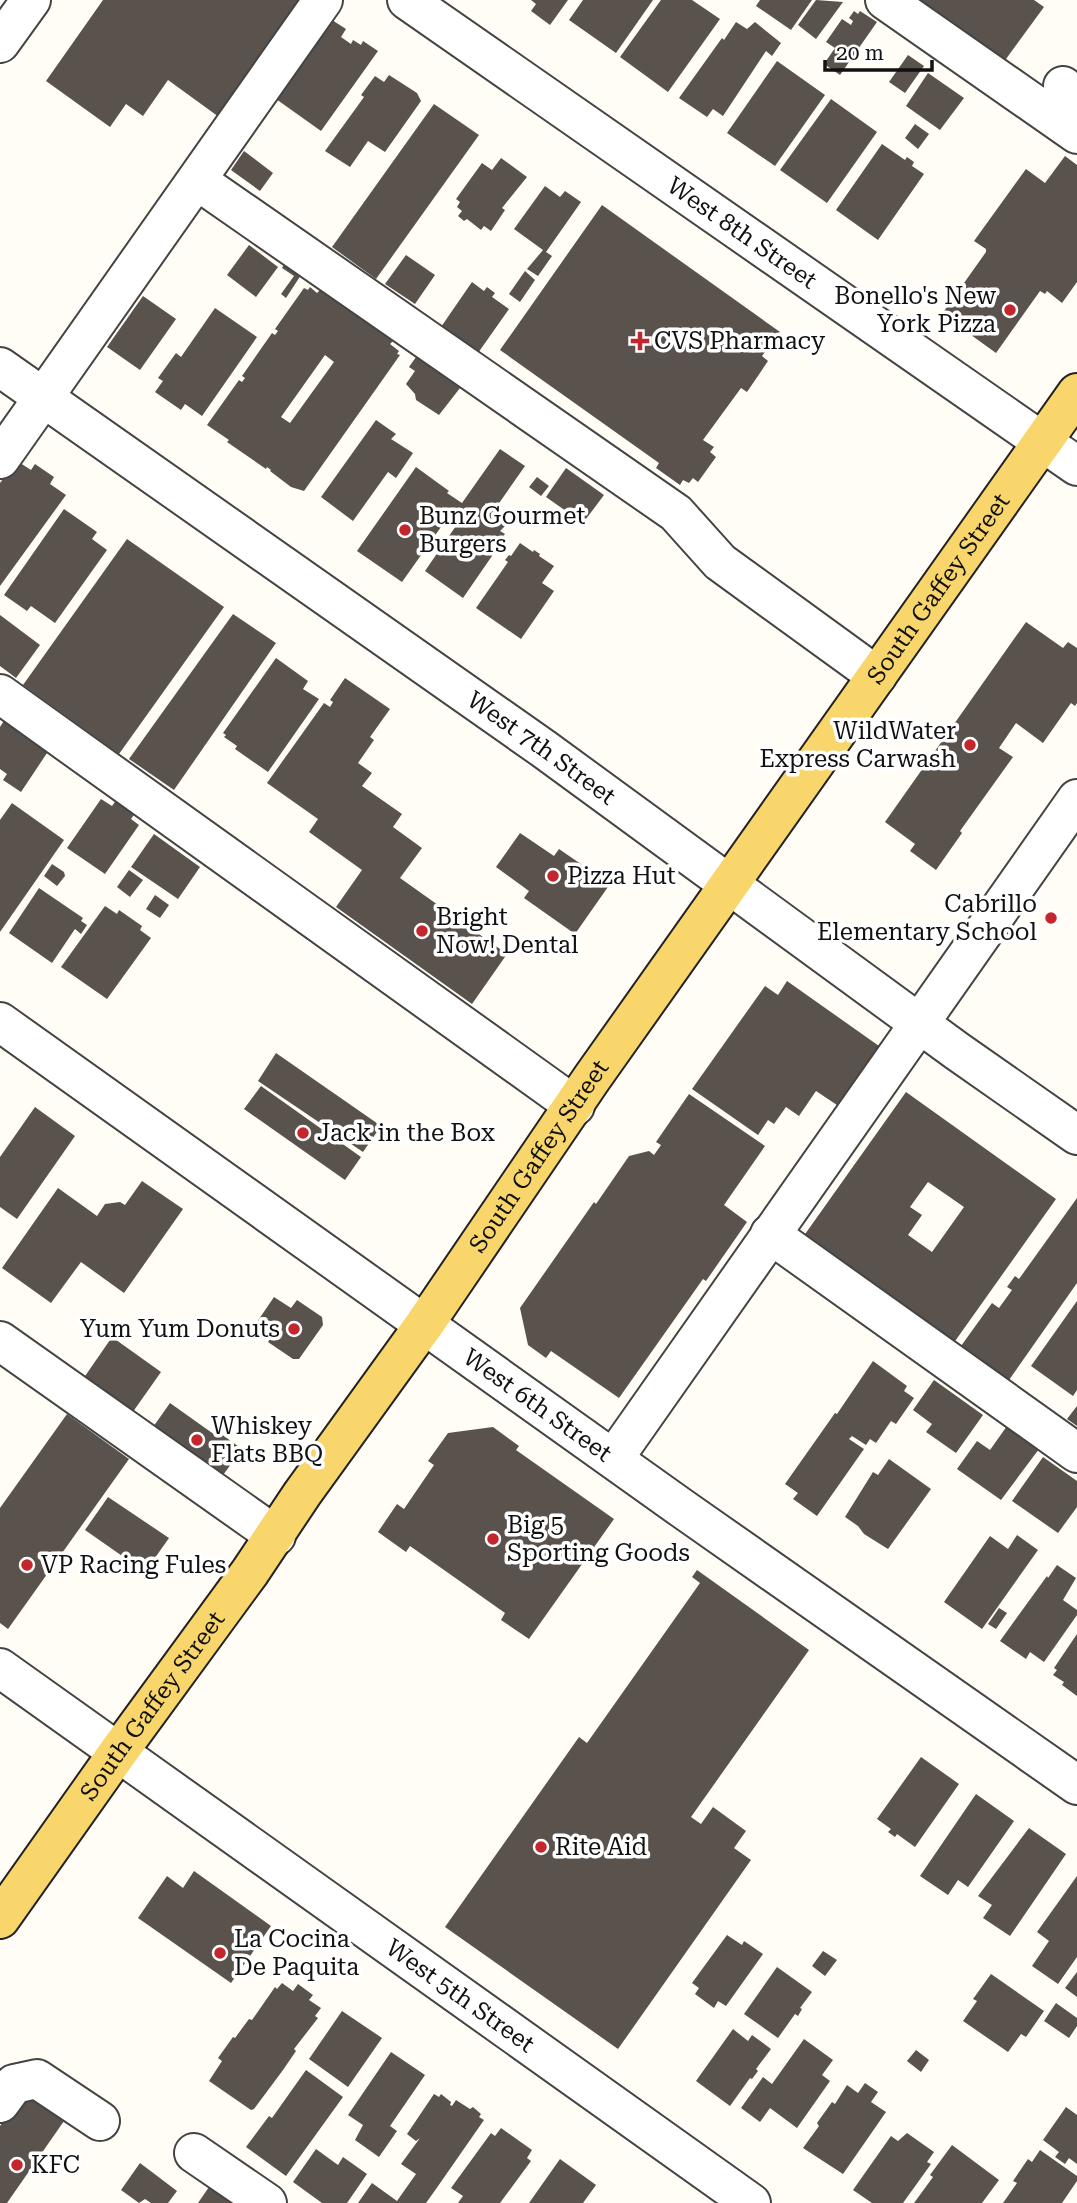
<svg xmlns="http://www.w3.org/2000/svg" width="1077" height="2203" font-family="'Roboto Serif',serif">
<rect width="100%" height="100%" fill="#fffdf5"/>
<!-- building -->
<g fill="#5a524d" fill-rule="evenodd">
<path d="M103,0H303L219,117L168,80L143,116L126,104L110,127L46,81Z"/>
<path d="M531,0H568L550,25L531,11L536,4Z"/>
<path d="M583,0H653L616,53L569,20Z"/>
<path d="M661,0H692L720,19L668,92L620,57Z"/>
<path d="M760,0H812L791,30L756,6Z"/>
<path d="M816,0L843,2L816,39L798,25Z"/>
<path d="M902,0H1034L1044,7L998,70Z"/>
<path d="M854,11L858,14L860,11L877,22L840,75L824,64L835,48L826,42L842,19L851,25L853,21L849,18Z"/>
<path d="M332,20L346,29L341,37L351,44L353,40L361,45L363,41L378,51L321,131L276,99Z"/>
<path d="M736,22L747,29L755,22L781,43L772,56L766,51L723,116L713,109L707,117L679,98L722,38L724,40Z"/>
<path d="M908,55L924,66L905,93L889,82Z"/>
<path d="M777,61L825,95L775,166L727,133Z"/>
<path d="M928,73L964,98L940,130L906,106Z"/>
<path d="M389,75L417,93L421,101L385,152L368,141L350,167L325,151L364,97L361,95L375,76L384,82Z"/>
<path d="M831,99L877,132L827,203L780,170Z"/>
<path d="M434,104L479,135L376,279L332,247Z"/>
<path d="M915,124L929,134L918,149L905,138Z"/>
<path d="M882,144L905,160L907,157L914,162L912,166L924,174L878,240L836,210Z"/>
<path d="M244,151L273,173L260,191L231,170Z"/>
<path d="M1065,156L1077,165V282L1062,303L1047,291L1045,294L1040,291L996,353L942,314L986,252V249L974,241L1026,169L1045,183Z"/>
<path d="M501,158L527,177L502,208L505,210L491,231L484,226L481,230L467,219L464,221L458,216L462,211L457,207L460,202L456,199L482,163L492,170Z"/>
<path d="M545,186L560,197L565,191L581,202L546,252L552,256L538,276L527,269L543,250L514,229Z"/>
<path d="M602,205L780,332L762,356L768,361L747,392L741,388L703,440L714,447L710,452L716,457L698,482L693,478L689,483L683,480L680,485L656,468L659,463L500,350Z"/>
<path d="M249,245L278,267L256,297L227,275Z"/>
<path d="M406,255L435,275L415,304L385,284Z"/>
<path d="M285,263L301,275L286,298L281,294L294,276L282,268Z"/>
<path d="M525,271L535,280L520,302L509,294Z"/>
<path d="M472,282L484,291L487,287L495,293L492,297L509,309L478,353L441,327Z"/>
<path d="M310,287L317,293L320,290L393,341L390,344L399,351L397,354L400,355L304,491L291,487L270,471L271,470L267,467L266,469L227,442L229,440L207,425L239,380L242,382L245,378L242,376L272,333L275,335L278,331L275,329L304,288L308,290ZM325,355L334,362L290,423L281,417Z"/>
<path d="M143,296L176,319L140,370L107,347Z"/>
<path d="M215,308L257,337L202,416L185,404L181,410L155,392L163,381L158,378L176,353L181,357Z"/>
<path d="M416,357L460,388L439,415L416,400L415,394L406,384L415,371L409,367Z"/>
<path d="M376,420L396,434L391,439L413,453L396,478L388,472L353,521L321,497Z"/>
<path d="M500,449L525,466L495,509L486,503L483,508L491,513L493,510L505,522L506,525L500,531L505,534L501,539L503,540L463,598L425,571L458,523L462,516L453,510L402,582L357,551L416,467L449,491L447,493L462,503Z"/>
<path d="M14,459L31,470L35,464L54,477L50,484L66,495L0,586V483L3,479L1,478Z"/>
<path d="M566,468L604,495L583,523L546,497Z"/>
<path d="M537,477L549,486L541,496L529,487Z"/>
<path d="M64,509L97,532L92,539L107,550L55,623L31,606L27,611L4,595Z"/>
<path d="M127,539L224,607L119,754L23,685Z"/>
<path d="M520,543L533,552L534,550L540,554L539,556L554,566L542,583L554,591L521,639L476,608L508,562L505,560L509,555L511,556Z"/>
<path d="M233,614L276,643L174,790L129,759Z"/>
<path d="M0,615L40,645L16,678L0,666Z"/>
<path d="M1026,622L1063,648L1068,642L1077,648V703L1075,706L1071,703L1043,743L1016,723L999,748L1013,757L960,831L962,833L936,870L910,851L915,844L885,822Z"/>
<path d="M276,658L308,681L303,689L319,699L268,772L235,749L237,746L224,737L226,735L223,733Z"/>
<path d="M345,678L390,709L370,737L374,740L358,763L372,773L362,786L402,814L393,827L422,848L400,878L507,954L472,1004L336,907L362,870L309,832L318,819L267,783L324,703L330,707L333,702L330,700Z"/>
<path d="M5,719L49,750L21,792L3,780L7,774L0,769V727Z"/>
<path d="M101,799L112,806L117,799L136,812L131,819L139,825L105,874L67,848Z"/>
<path d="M12,803L64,840L0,932V820Z"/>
<path d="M520,833L554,856L559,849L610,884L575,934L524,898L529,891L496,867Z"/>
<path d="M154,834L200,867L178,899L131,867Z"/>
<path d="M52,864L64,872L65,876L57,886L44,876Z"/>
<path d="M129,870L143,880L130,897L117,887Z"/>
<path d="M39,888L83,918L81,921L87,925L81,934L75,929L52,963L9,933Z"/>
<path d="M155,895L169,905L160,918L146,909Z"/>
<path d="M105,906L117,914L119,910L142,926L140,930L151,938L107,999L61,967Z"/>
<path d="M787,981L879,1046L837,1105L816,1091L799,1116L786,1107L774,1124L768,1120L758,1135L692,1089L765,986L778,995Z"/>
<path d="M276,1053L381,1126L363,1152L258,1081Z"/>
<path d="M261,1086L361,1157L345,1180L244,1109Z"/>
<path d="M906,1092L1056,1199L953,1344L803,1237ZM928,1182L964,1207L932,1252L908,1235L922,1215L910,1207Z"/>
<path d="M689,1094L765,1146L724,1205L747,1222L706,1281L703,1279L619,1398L551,1351L546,1358L528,1345L520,1308L594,1202L596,1204L629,1156L649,1151L654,1155L661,1145L656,1142Z"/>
<path d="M35,1107L75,1136L17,1219L0,1207V1157Z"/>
<path d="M142,1181L183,1209L124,1293L81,1262L51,1303L2,1268L58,1188L97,1216L105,1204L120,1202L125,1205Z"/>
<path d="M1077,1198V1283L1009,1380L961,1346L992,1303L999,1308L1012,1290L1007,1287L1015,1276L1019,1279Z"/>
<path d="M274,1297L291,1308L297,1300L322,1317L323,1325L299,1359H293L268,1342L274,1333L257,1322Z"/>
<path d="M1077,1301V1390L1073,1396L1031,1366Z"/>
<path d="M112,1337L161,1372L130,1416L81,1382Z"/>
<path d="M873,1361L907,1386L904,1391L914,1398L896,1424L891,1421L876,1443L870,1439L866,1445L852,1436L849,1439L864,1449L817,1516L793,1499L798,1493L785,1484L835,1413L837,1414Z"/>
<path d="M934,1380L983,1415L956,1453L926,1432L932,1424L913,1410Z"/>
<path d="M170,1403L215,1435L217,1431L242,1449L218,1482L151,1430Z"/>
<path d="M1077,1406V1426L1067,1419Z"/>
<path d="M67,1414L129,1459L8,1629L0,1623V1508Z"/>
<path d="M1007,1426L1039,1449L1001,1500L957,1469L977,1441L990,1450Z"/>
<path d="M493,1427L519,1446L516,1450L614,1519L529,1639L501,1620L505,1613L410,1546L406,1552L378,1532L397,1504L404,1509L434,1465L428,1461L448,1433Z"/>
<path d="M1043,1457L1077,1481V1507L1058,1533L1012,1501Z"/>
<path d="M889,1459L931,1489L888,1549L864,1534L858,1526L845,1517L873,1472L878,1475Z"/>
<path d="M108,1497L169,1538L145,1572L85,1530Z"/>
<path d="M1017,1535L1038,1550L982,1629L944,1602L990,1536L1008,1549Z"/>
<path d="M1057,1565L1076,1578L1063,1600L1077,1610V1615L1044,1662L1030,1652L1026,1659L1000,1641L1047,1576L1048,1578Z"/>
<path d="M697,1570L809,1650L691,1817L701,1824L713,1807L746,1831L734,1848L751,1860L618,2049L445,1927L579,1737L587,1743L700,1583L692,1577Z"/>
<path d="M999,1608L1007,1613L996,1629L988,1624Z"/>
<path d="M1077,1634V1696L1062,1685L1064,1682L1053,1675L1057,1670L1054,1668Z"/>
<path d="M921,1757L959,1784L915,1847L897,1834L895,1837L888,1832L891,1829L877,1819Z"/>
<path d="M976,1794L1014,1821L968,1887L958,1880L948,1895L920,1876Z"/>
<path d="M1029,1828L1066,1854L1010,1936L983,1918L992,1905L978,1896Z"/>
<path d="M194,1871L271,1926L231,1983L138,1918L167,1876L183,1888Z"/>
<path d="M1077,1876V1957L1058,1984L1032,1966L1049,1941L1037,1932Z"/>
<path d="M727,1935L742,1945L744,1941L763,1954L726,2006L718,2001L714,2008L695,1994L699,1988L692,1983Z"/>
<path d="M823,1951L837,1960L825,1976L812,1966Z"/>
<path d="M777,1967L812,1992L800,2008L802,2009L798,2016L795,2014L778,2038L744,2014Z"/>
<path d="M1077,1972V1997L1065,1988Z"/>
<path d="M991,1974L1044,2011L1026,2037L1021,2034L1008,2052L963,2021L977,2001L973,1999Z"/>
<path d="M282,1983L293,1991L298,1984L313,1995L309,2000L321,2008L315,2016L318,2018L294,2049L296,2051L283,2070L254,2109L251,2110L209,2081L222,2061L218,2058L233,2037L235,2038L249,2019L252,2020L275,1987L277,1989Z"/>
<path d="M1056,2003L1077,2018V2026L1069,2038L1044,2021Z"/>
<path d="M342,2011L382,2038L348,2087L309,2059Z"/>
<path d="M733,2029L748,2041L752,2035L771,2049L756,2069L758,2071L752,2079L750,2078L730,2106L696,2081Z"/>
<path d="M804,2039L833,2060L822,2075L830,2081L797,2128L770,2108L760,2122L741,2108L763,2077L772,2084Z"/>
<path d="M916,2050L929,2060L921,2072L907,2061Z"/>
<path d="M391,2052L425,2075L390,2126L397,2131L379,2157L355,2140L363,2125L348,2115Z"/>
<path d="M306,2070L343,2097L286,2176L246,2147L269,2116L272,2118Z"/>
<path d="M865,2083L878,2092L871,2102L886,2112L843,2174L803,2148L819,2126L817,2123L832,2102L835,2104L847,2085L858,2093Z"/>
<path d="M23,2093L64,2121L7,2203H0V2126Z"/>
<path d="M434,2094L439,2097L441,2094L451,2102L450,2105L452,2106L456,2100L470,2109L473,2107L481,2114L479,2117L484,2120L436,2189L426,2203H358L372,2183L397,2201L416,2174L401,2164L420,2138L416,2141L407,2134Z"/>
<path d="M1066,2107L1077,2115V2164L1069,2158L1065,2164L1055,2157L1059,2152L1043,2140Z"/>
<path d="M501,2128L532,2150L527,2158L531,2161L500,2203H458L463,2196L451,2188L491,2133L495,2136Z"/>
<path d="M907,2133L934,2152L927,2162L931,2164L903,2203H872L853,2190L891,2136L898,2141Z"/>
<path d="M952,2145L999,2180L982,2203H914L933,2177L930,2175Z"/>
<path d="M316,2149L338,2165L343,2157L367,2174L347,2203H322L293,2182Z"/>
<path d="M1040,2150L1077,2176V2181L1062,2203H1003L1017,2183L1013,2181L1028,2159L1032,2162Z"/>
<path d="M560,2159L596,2185L583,2203H529Z"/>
<path d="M140,2163L177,2191L168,2203H151L145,2199L139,2203L121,2190Z"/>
<path d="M218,2174L259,2203H198Z"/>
</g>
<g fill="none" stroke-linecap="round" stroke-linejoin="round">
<defs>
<g id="minor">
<path id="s1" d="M407,0L1077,466"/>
<path d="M885,0L1077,134"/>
<path d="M0,43L31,0"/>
<path d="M1063,86L1077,98"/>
<path d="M198,181L676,513L720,562L877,676"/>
<path id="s2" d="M0,367L544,749L957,1051L1077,1135"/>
<path d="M0,459L323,0"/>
<path d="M0,694L575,1106"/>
<path id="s3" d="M0,1022L683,1509L1077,1785"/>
<path d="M770,1234L1077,1453"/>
<path d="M0,1341L276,1536"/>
<path d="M614,1458L1077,799"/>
<path id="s4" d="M0,1668L751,2203"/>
<path d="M0,2103L14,2084L37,2079L100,2121"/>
<path d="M194,2153L267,2203"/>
</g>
<g id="major">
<path id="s5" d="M0,1919L119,1751L250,1572L302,1494L424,1325L592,1078L1077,393"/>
</g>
</defs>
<!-- minor casing -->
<use href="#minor" stroke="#444" stroke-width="42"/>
<!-- major casing -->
<use href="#major" stroke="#222" stroke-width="42"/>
<!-- minor -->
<use href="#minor" stroke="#fff" stroke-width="38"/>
<!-- major -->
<use href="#major" stroke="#f9d66b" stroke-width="38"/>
</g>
<!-- markers -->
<g fill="#c4262e" stroke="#fff" stroke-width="2.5">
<circle cx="1010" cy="310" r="7"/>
<path d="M636.5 330.5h7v7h7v7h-7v7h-7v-7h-7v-7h7z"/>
<circle cx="405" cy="530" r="7"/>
<circle cx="970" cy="745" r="7"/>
<circle cx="553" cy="876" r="7"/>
<circle cx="1051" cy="918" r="7"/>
<circle cx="422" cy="931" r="7"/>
<circle cx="303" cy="1133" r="7"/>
<circle cx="294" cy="1329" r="7"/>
<circle cx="197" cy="1440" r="7"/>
<circle cx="493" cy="1539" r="7"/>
<circle cx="27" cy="1565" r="7"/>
<circle cx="541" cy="1847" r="7"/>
<circle cx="220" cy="1953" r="7"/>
<circle cx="17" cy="2165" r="7"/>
</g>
<g text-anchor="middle" stroke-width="7" stroke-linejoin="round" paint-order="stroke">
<!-- street labels -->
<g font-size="24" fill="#111" stroke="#fff">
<text dy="8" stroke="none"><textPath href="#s1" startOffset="408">West 8th Street</textPath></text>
<text dy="8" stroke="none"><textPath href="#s5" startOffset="1628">South Gaffey Street</textPath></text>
<text dy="8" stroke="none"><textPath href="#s2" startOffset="662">West 7th Street</textPath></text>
<text dy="8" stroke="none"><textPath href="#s5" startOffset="934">South Gaffey Street</textPath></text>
<text dy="8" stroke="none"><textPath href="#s3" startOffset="660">West 6th Street</textPath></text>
<text dy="8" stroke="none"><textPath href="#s5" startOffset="262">South Gaffey Street</textPath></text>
<text dy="8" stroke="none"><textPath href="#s4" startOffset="565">West 5th Street</textPath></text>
</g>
<!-- poi labels -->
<g font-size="24" fill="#111" stroke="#fff" text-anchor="start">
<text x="996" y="304" text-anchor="end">Bonello's New<tspan x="996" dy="28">York Pizza</tspan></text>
<text x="654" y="349">CVS Pharmacy</text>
<text x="419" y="524">Bunz Gourmet<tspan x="419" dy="28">Burgers</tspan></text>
<text x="956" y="739" text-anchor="end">WildWater<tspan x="956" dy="28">Express Carwash</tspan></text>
<text x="567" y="884">Pizza Hut</text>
<text x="1037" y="912" text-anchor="end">Cabrillo<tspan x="1037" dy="28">Elementary School</tspan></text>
<text x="436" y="925">Bright<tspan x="436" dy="28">Now! Dental</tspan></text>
<text x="317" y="1141">Jack in the Box</text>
<text x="280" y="1337" text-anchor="end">Yum Yum Donuts</text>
<text x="211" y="1434">Whiskey<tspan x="211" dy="28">Flats BBQ</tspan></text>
<text x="507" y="1533">Big 5<tspan x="507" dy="28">Sporting Goods</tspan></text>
<text x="41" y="1573">VP Racing Fules</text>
<text x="555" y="1855">Rite Aid</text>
<text x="234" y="1947">La Cocina<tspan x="234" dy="28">De Paquita</tspan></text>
<text x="31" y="2173">KFC</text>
</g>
</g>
<!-- scale -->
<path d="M825 60v10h107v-10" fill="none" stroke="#111111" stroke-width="3.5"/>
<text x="836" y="60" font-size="21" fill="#111111" stroke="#ffffff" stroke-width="5" paint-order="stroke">20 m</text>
</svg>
